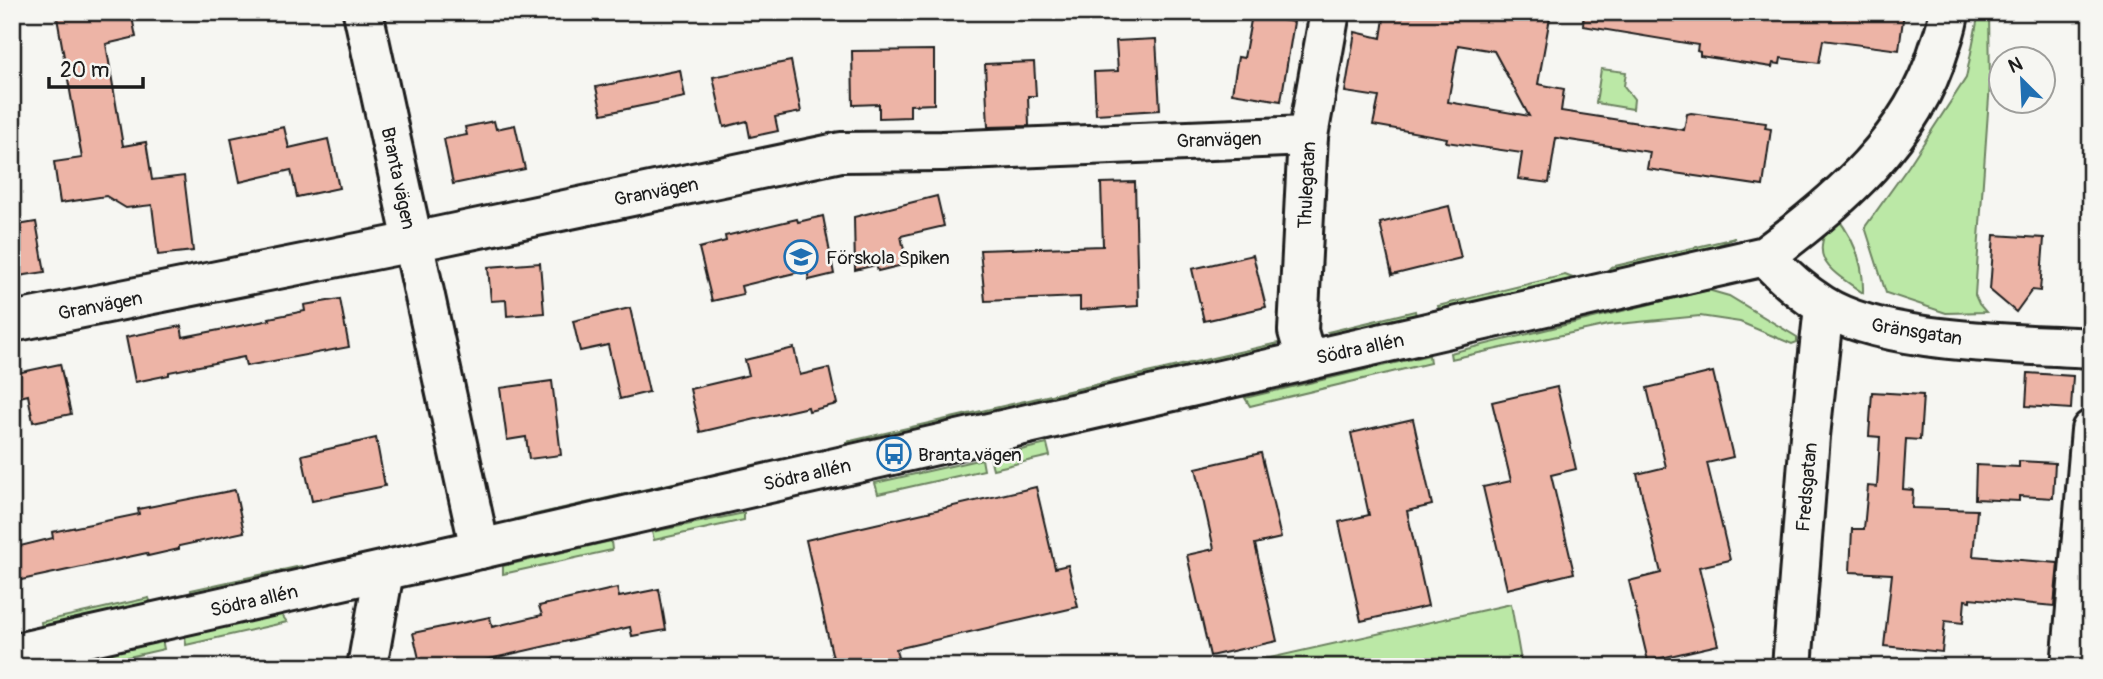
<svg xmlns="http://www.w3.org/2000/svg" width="2103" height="679" font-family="Pangolin,sans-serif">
<rect width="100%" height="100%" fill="#f6f6f2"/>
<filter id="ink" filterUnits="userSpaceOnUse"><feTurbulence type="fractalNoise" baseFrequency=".0143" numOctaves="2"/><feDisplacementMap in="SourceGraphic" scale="14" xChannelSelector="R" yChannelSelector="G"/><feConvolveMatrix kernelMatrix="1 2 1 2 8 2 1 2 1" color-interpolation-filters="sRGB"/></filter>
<g filter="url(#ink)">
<!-- green -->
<g fill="#bbe8a6" stroke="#6c8261" stroke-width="2">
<path d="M1979,12H1989L1990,83L1975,295L1979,304L1986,312L1946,313L1886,293L1865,227L1908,167L1966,78Z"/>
<path d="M1601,69L1626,72L1624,86L1634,99L1633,109L1596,103Z"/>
<path d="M1835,215C1854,238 1864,264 1863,293C1828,269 1806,258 1835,215Z"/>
<path d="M1735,238L1679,261L1616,276L1607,271L1611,267Z"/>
<path d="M1565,275L1573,278L1570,285L1440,314L1438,306Z"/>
<path d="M1708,290L1729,296L1797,337V342L1792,344L1740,322L1700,316L1608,325L1451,359L1450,353Z"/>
<path d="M1415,311L1417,320L1339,339L1328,332Z"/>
<path d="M1278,343L1268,352L848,450L846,442Z"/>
<path d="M1429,355L1430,363L1250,406L1245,398Z"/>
<path d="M1047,444L1050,456L993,469L990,457Z"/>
<path d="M982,459L984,470L878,494L875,483Z"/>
<path d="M678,482L679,489L536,524L515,519Z"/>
<path d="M744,513V520L654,540L652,532Z"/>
<path d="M611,541L612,550L503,574V566Z"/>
<path d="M301,566L303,574L192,598L191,590Z"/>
<path d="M149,598L152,606L42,630L41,622Z"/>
<path d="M1511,604L1522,667H1230Z"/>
<path d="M281,614L287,622L186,645L185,636Z"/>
<path d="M162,639L164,649L102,663L99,653Z"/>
</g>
<!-- building -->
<g fill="#edb4a6" stroke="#1c1c1c" stroke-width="2" fill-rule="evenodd">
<path d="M56,12H131L136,37L106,44L123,146L146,142L152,180L184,176L193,251L158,255L152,205L126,208L106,196L60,203L54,162L82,158Z"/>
<path d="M1385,12H1551L1538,84L1564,89L1561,111L1684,130L1687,114L1691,113L1766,123L1765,128L1771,129L1763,186L1647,169L1650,152L1556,138L1549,183L1518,179L1522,153L1446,142L1447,138L1373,125L1379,97L1345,92L1355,32L1381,38ZM1458,45L1494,51L1529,116L1448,102Z"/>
<path d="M1584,12H1811L1845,18V12H1904L1899,50L1823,40L1819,63L1781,58L1780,64L1773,63L1772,67L1700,56V52L1697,51L1698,45L1583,26Z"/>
<path d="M1252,15L1294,22L1281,101L1232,93L1238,57L1244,58Z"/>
<path d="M1156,39L1160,110L1096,114L1094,72L1118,71L1116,41Z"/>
<path d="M934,50V104L910,105V117L879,118V104L853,105L852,51Z"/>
<path d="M791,61L801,112L775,117L778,131L750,137L747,121L724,127L713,77Z"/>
<path d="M1034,62L1036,96H1028L1029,126L988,127L985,64Z"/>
<path d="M680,70L685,97L602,114L596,87Z"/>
<path d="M494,121L496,129L515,125L525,169L453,184L444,139L467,135L465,127Z"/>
<path d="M284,127L289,148L328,139L339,188L297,197L291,170L240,182L231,138Z"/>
<path d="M1135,182L1138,306L1080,310V297L985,301L980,250L1103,246L1101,183Z"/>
<path d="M937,196L944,226L901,236L907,264L878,271L876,265L855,270L854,217Z"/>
<path d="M1449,206L1461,258L1392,275L1380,223Z"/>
<path d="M823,216L834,274L809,280L807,270L741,286L743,294L712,301L699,248L726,241L725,236L797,219L798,222Z"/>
<path d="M36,222L45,272L12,277V226Z"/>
<path d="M1994,235L2044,238L2040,291L2032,290L2016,312L1990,290Z"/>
<path d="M1253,255L1266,307L1204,321L1192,269Z"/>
<path d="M540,263L544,313L507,316L506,300L491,301L488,267Z"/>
<path d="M340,299L349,347L246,366L244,357L169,372V375L135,382L126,337L181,326L183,337L270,320L269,318L305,311L304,305Z"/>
<path d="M630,308L649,392L620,399L608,345L580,351L573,321Z"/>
<path d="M794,348L800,375L829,368L837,404L809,411L808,407L700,432L690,389L749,375L745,360Z"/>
<path d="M60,364L71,414L33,422L28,395L12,399V374Z"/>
<path d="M1713,372L1733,457L1707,463L1730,560L1699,567L1718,645L1648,661L1629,581L1661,573L1637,474L1666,467L1647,388Z"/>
<path d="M2028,373L2073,376L2071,409L2026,406Z"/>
<path d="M552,381L561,455L529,459L526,437L507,440L500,388Z"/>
<path d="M1557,387L1576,469L1551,475L1574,573L1507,589L1483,487L1511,481L1492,402Z"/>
<path d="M1872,392L1923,395L1920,440L1906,439L1903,489L1913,490L1912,508L1977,510L1973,556L2058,563L2054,606L1970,598V601L1965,600L1963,623L1945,621L1942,652L1884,646L1892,574L1850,572L1852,529H1864L1868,486L1877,487L1880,437L1869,436Z"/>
<path d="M1413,419L1432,505L1407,511L1428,606L1361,621L1339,522L1369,515L1351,433Z"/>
<path d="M376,438L385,486L312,501L302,455Z"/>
<path d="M1261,453L1281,538L1255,544L1277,641L1210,656L1187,555L1214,549L1196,468Z"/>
<path d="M2019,461L2055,463L2053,498L2019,496V501L1975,499L1976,465L2019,467Z"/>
<path d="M1036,487L1055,568L1068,565L1078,607L896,649L900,667H835L806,540Z"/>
<path d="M235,490L244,532L179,546V549L148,556L147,553L12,582V548L53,538L52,532L139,514L138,509Z"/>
<path d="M617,588L619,597L659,589L666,630L632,636L630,627L454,667H421L413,633L490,617L492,627L542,615L539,606Z"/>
</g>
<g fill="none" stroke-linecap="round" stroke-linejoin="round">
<defs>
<g id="minor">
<path d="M363,12L480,549"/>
<path d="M1765,256C1782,275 1800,291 1822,305C1883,344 2017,343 2091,348"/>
<path d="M12,322L413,242L841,152L942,151L1308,136"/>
<path d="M1306,359L1298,331L1308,136L1330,12"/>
<path d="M12,654L480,549L1765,256C1838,202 1913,138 1939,49C1943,37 1948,25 1949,12"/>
<path d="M367,667L384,571"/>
<path d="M1792,667L1810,436L1824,307"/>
<path d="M2071,667L2091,430"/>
</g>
</defs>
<!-- minor casing -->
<use href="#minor" stroke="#1c1c1c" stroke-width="44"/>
<!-- minor -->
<use href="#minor" stroke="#f6f6f2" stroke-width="38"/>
</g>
</g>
<!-- icons -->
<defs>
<symbol id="school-ring" viewBox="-11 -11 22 22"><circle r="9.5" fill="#f6f6f2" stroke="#1f6fb2" stroke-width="1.5"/><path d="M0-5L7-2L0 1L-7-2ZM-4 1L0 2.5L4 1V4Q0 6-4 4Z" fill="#1f6fb2"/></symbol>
<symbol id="bus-ring" viewBox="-11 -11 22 22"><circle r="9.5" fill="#f6f6f2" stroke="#1f6fb2" stroke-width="1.5"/><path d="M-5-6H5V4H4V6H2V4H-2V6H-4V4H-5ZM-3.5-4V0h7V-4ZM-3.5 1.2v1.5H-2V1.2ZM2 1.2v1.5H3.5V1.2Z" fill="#1f6fb2"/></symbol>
</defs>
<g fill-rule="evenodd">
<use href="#school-ring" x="782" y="238" width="38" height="38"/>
<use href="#bus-ring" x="875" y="435" width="38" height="38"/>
</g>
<g text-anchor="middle" stroke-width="5" stroke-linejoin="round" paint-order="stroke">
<!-- street labels -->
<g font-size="19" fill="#1c1c1c" stroke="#f6f6f2">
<text transform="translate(1219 139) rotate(-2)" y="7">Granvägen</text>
<text transform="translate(399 178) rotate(78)" y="7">Branta vägen</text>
<text transform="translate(1306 185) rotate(-87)" y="7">Thulegatan</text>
<text transform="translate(656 191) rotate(-11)" y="7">Granvägen</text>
<text transform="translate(100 305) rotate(-11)" y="7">Granvägen</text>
<text transform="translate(1917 331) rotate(9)" y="7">Gränsgatan</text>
<text transform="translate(1360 348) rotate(-12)" y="7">Södra allén</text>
<text transform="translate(807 474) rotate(-13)" y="7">Södra allén</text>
<text transform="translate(1806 487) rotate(-85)" y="7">Fredsgatan</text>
<text transform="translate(254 600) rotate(-13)" y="7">Södra allén</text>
</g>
<!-- poi labels -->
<g font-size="19" fill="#1c1c1c" stroke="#f6f6f2" text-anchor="start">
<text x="826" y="264">Förskola Spiken</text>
<text x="918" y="461">Branta vägen</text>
</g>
</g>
<!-- margin -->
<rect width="2103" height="679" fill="none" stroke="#f6f6f2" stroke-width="42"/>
<rect x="21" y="21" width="2061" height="637" fill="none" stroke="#1c1c1c" stroke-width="2.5" filter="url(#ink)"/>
<!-- north arrow -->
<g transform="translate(2022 80) rotate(336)"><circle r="33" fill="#f6f6f2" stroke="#9f9f9c" stroke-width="2"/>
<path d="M0-5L12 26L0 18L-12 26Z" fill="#1f6fb2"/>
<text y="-10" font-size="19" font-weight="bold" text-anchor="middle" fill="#1c1c1c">N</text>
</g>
<!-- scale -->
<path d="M49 77v10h94v-10" fill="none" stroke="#1c1c1c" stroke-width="3.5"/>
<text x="60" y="77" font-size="21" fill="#1c1c1c" stroke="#f6f6f2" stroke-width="5" paint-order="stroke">20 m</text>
</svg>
